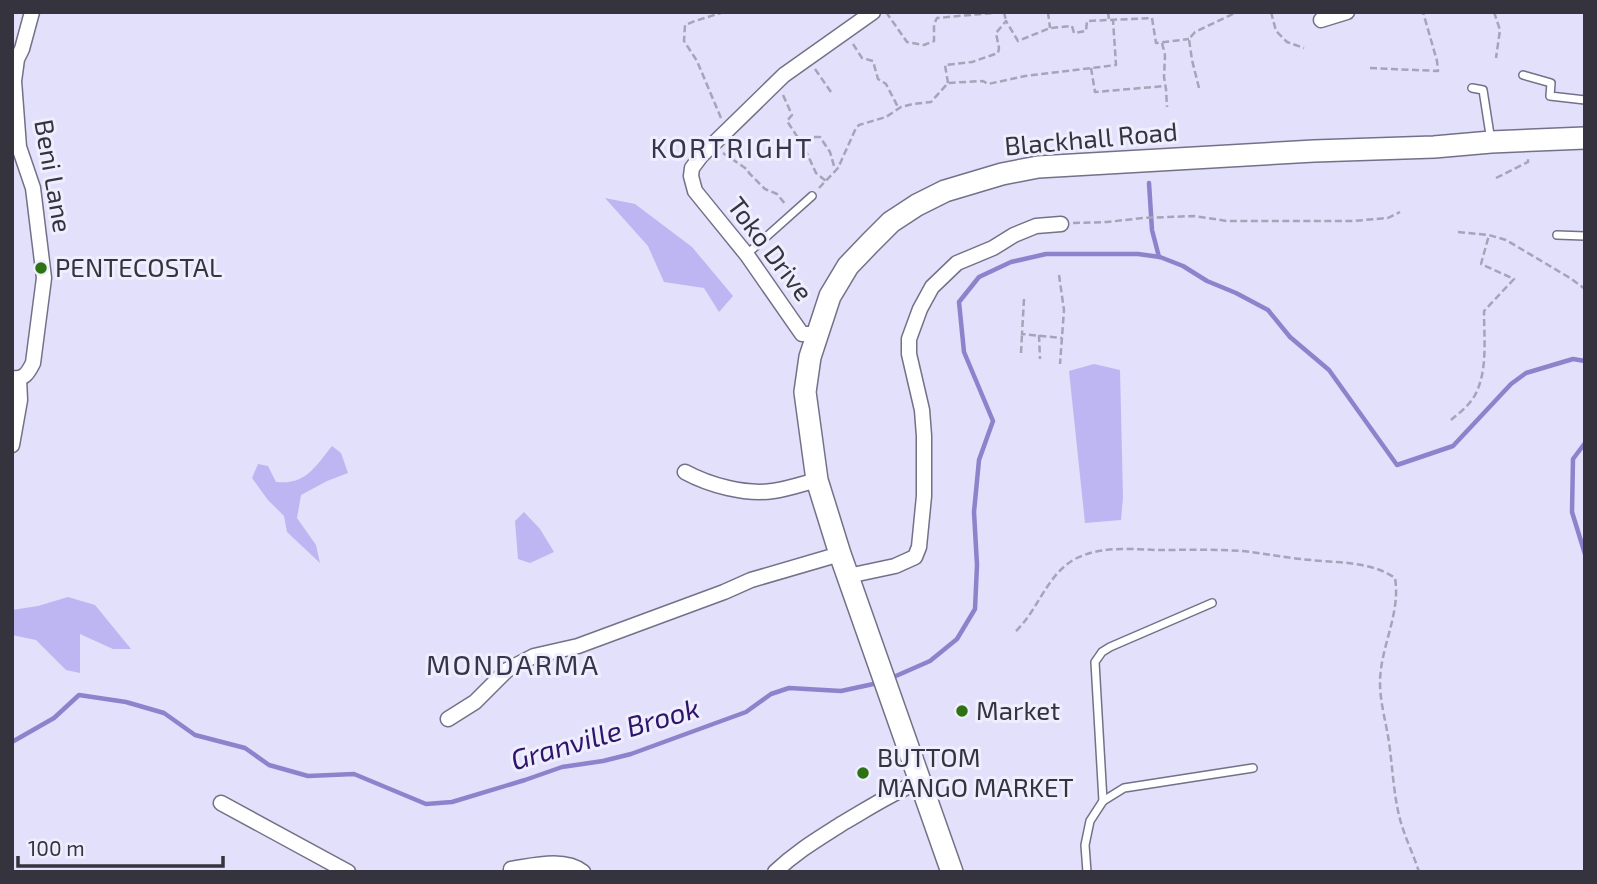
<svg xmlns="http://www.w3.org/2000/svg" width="1597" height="884" font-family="'Exo 2',sans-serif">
<rect width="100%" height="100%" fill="#e2e0fa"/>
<!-- green -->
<g fill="#bdb6f2">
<path d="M605,198L635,204L692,247L733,296L719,312L704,288L664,282L648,246Z"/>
<path d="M1094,364L1120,370L1123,497L1121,520L1085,523L1069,371Z"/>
<path d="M332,446L341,453L348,473L327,481L301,495L297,518L316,545L320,563L287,532L284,516L268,500L252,478L258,464L268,466L276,482C306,485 315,467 332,446Z"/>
<path d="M524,512L540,529L554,552L530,563L518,559L515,521Z"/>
<path d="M68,597L95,605L131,649H113L80,634V673L66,670L36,640L12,635V610L38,606Z"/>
</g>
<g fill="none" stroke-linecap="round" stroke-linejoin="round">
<!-- stream -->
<g stroke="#8d83cc" stroke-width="4.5">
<path d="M1149,183L1152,230L1159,257"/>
<path d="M1585,443L1573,459L1572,512L1585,554"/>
<path d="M889,679L930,661L957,639L975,609L977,565L974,512L979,460L993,421L964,352L959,302L979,277L1011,262L1046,254H1138L1160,257L1183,266L1207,281L1236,293L1268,310L1290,337L1329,370L1397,465L1453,446L1511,384L1526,373L1573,359L1585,361"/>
<path d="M12,742L54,718L79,695L126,702L164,713L195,735L245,748L269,765L308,776L354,774L426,804L452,802L525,780L562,767L603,761L631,754L746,712L771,694L789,688L841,691L878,683"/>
</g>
<defs>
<g id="lane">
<path d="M1523,75L1551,83L1550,96L1585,100"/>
<path d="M1472,88L1483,90L1491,141"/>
<path d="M1557,235L1585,236"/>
<path d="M747,254L812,196"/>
<path d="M1103,801L1095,662L1102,652L1110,647L1212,603"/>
<path d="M1087,872L1085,845L1090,821L1103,801L1124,788L1253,768"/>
</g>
<g id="street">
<path d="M1321,20L1347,12"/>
<path d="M818,334H802L747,255L695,191L691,176L692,168L701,156L784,75L873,12"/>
<path d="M12,378C24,380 28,373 33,363L44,278L33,188L19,147L14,81L17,59L22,49L32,12"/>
<path d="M12,445L20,400L19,379"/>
<path d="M685,472C709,485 745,495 773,491C788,489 802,484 817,480"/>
<path d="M848,576L895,566L915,557L919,547L924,496V436L922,410L909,354V339L920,309L932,287L957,263L993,248L1014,235L1036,226L1061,224"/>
<path d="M448,719L475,702L507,670L534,656L578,646L724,592L751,580L840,554"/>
<path d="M221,803L348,872"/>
<path d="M511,869C532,866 564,857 583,872"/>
<path d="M775,872C797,851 818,839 843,823C869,808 893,792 921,781"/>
</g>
<path id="secondary" d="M952,872L840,554L817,480L805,392L810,357L830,296L848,266L870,243L891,222L917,205L945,191L1002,174L1038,167L1314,151L1434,147L1491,142L1585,138"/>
</defs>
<!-- lane casing -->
<use href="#lane" stroke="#737188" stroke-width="10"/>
<!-- street casing -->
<use href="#street" stroke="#737188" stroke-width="17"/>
<!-- secondary casing -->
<use href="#secondary" stroke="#737188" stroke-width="24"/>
<!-- path -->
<g stroke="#a6a4b8" stroke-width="2.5" stroke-dasharray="7 3.5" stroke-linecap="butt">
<path d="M886,12L907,42L924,45L934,41V24L937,18L1003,12"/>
<path d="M1004,12L1006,21"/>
<path d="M1048,12L1050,28"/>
<path d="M1108,12L1109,20"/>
<path d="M1271,12L1276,31L1287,42L1304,48"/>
<path d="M1494,12L1500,30L1496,58"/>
<path d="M1162,43L1165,55L1164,77L1166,89L1167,107"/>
<path d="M853,44L862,58L873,61L878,79L886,84L899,109"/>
<path d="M1091,68L1095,92L1165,86"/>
<path d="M1370,68L1438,71L1437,61L1423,12"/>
<path d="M815,69L831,92"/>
<path d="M948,83L945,65L972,62L998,53L999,48L996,33L1006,21L1018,41L1050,28L1072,26L1074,33L1086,31L1087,21L1152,18L1156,43L1189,39"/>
<path d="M1199,88L1192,60L1189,39L1195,32L1237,12"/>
<path d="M783,95L792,115L787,121L804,147L816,173L826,181"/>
<path d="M721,118L697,61L684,41L685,25L695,21L724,12"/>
<path d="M814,137H820L830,152L834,166L838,168"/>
<path d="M723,153L748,170L749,173L765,189L777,194L786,205"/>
<path d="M1496,178L1528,162V158"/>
<path d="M819,188L838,168L856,128L859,125L886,117L901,107L913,104L931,102L948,83L983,81L988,84L1025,76L1116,65L1113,20"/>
<path d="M1073,223L1107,222L1143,218L1194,216L1227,221H1353L1388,218L1400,212"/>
<path d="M1458,232L1489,235L1506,240L1570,278L1585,289"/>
<path d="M1059,275L1064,310L1060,364"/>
<path d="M1024,299L1022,334L1062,338"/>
<path d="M1039,335L1040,359"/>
<path d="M1021,353L1022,334"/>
<path d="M1451,420C1459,413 1469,406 1475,395C1488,371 1484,338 1484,311L1514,279L1481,264L1489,235"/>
<path d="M1016,631C1039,609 1047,573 1077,558C1102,546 1130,549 1157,550C1185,550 1214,549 1242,551C1262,553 1281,557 1301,559C1331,563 1370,560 1395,578C1401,614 1380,647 1380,683C1380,700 1385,719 1388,736C1393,766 1393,798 1402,826C1407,842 1414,856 1419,872"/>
</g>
<!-- lane -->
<use href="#lane" stroke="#fff" stroke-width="7"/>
<!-- street -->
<use href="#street" stroke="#fff" stroke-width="14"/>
<!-- secondary -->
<use href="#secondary" stroke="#fff" stroke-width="21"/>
</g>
<!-- markers -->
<g fill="#2d7314" stroke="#efeefe" stroke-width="2.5">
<circle cx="41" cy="268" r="7"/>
<circle cx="962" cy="711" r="7"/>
<circle cx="863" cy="773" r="7"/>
</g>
<g text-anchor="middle" stroke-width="6" stroke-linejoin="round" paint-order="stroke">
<!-- street labels -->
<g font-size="26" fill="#35343e" stroke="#efeefe">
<text transform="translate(1091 139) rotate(-5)" y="9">Blackhall Road</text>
<text transform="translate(53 176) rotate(80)" y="9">Beni Lane</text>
<text transform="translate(770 249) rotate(53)" y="9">Toko Drive</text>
</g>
<!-- poi labels -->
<g font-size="26" fill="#35343e" stroke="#efeefe" text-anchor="start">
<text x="55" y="277">PENTECOSTAL</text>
<text x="976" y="720">Market</text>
<text x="877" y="767">BUTTOM<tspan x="877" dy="30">MANGO MARKET</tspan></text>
</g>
<!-- neighbourhood labels -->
<g font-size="28" letter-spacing="2" fill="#373549" stroke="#efeefe">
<text x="732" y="158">KORTRIGHT</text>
<text x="513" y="675">MONDARMA</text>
</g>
<!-- water labels -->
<g font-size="28" font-style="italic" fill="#2f146b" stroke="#efeefe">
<text transform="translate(605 734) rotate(-16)" y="10">Granville Brook</text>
</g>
</g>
<!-- border -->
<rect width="1597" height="884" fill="none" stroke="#35343e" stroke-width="28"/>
<!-- scale -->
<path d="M18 856v10h205v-10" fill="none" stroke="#35343e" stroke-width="3.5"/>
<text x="28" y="856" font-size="21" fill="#35343e" stroke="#efeefe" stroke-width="5" paint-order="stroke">100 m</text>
</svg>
